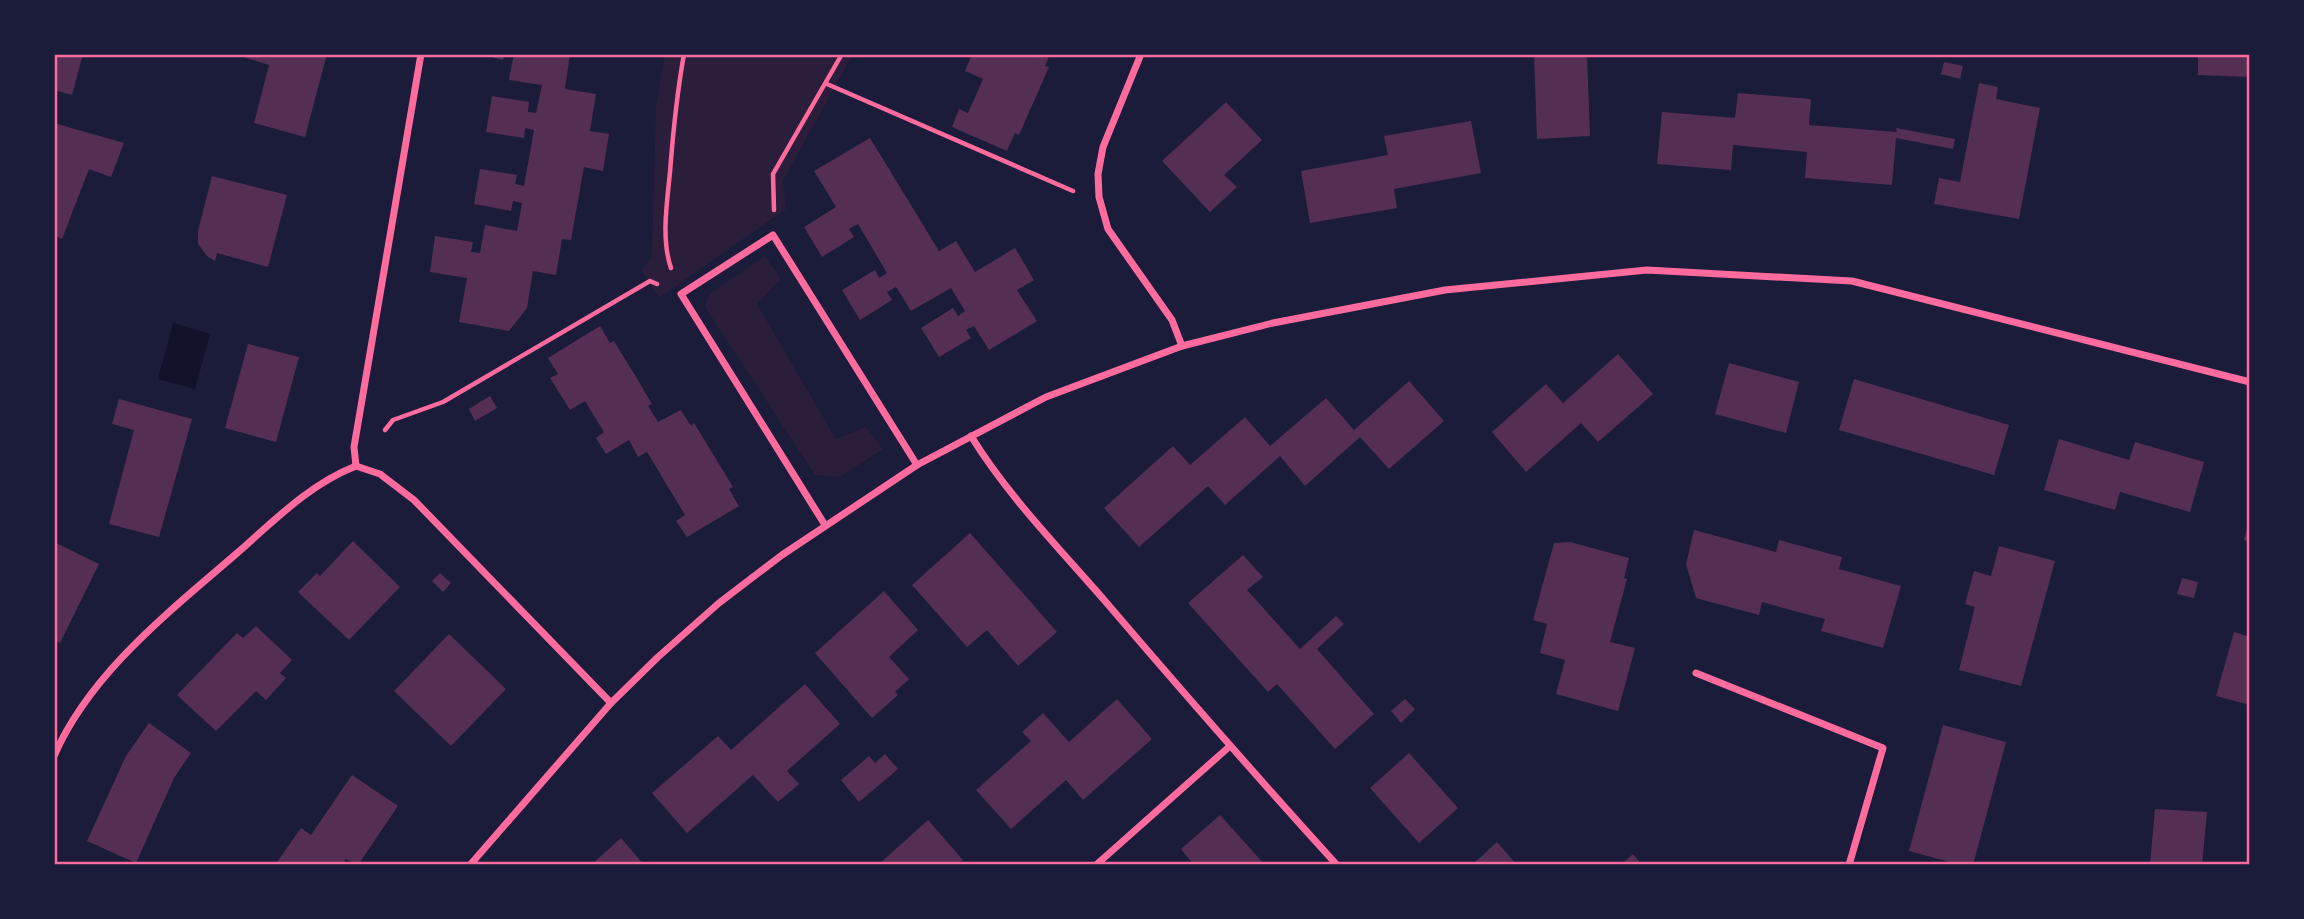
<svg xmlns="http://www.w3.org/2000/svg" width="2304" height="919" font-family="'Fira Sans',sans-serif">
<rect width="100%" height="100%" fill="#1b1b3a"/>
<!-- green -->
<g fill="#2a1e3b">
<path d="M665,54H853L783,181L786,209L659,298L641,270L652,257L656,105Z"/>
<path d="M765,256L781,279L757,304L836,439L866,427L883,449L840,477L815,475L705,307L709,294Z"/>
</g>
<!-- water -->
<path fill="#12122b" d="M173,323L210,334L195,389L158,379Z"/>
<!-- building -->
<g fill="#542f53">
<path d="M54,54H83L72,95L54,90Z"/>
<path d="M327,54L305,137L254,123L269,65L234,54Z"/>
<path d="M479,54H505L503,60Z"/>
<path d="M514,54H570L565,89L596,94L590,131L609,134L603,171L584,167L571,240L562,239L556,275L533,271L527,308L509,331L459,322L467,278L430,272L435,236L473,242L471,252L480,253L485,225L517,231L522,203L513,201L511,211L474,204L480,169L517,175L515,184L524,186L534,130L525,128L524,138L486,132L492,96L529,102L528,112L536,113L542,85L509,80Z"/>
<path d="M972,54H1050L1045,66L1049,67L1019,135L1015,133L1007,151L952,127L959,109L968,113L983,79L965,71Z"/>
<path d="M1534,54H1587L1590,136L1537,139Z"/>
<path d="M2198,54H2250V77L2198,75Z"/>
<path d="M1944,62L1963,66L1960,79L1941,74Z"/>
<path d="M1979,83L1998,87L1996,99L2040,108L2019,219L1934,204L1939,178L1960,182Z"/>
<path d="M1738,93L1811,99L1809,125L1897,132L1896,128L1955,139L1953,149L1896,138L1892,185L1805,178L1807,152L1733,145L1731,170L1657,164L1662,112L1735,118Z"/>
<path d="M1226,102L1262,140L1224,175L1237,187L1210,212L1162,161Z"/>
<path d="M1471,121L1481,173L1394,189L1397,208L1310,223L1301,171L1388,155L1384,136Z"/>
<path d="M54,123L124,143L111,177L89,169L62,239L54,235Z"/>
<path d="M870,138L939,251L956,241L975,272L1015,248L1034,280L1017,290L1037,321L989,350L974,326L966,330L971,338L939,357L921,328L953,308L958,316L965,311L951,288L911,311L896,287L887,292L892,300L860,320L842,290L875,270L879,278L887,273L858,224L849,229L854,237L822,257L804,227L836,207L814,171Z"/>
<path d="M212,176L287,195L268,267L217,253L215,261L207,256L198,244V231Z"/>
<path d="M600,326L610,343L614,341L633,372L652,404L648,406L658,422L681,410L691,426L694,423L733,487L729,489L739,506L687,537L676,521L685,515L647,452L638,457L629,440L606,454L596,438L604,432L585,401L570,410L550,378L558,374L548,358Z"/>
<path d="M248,344L299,357L276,442L225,428Z"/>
<path d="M1618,354L1653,394L1598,442L1581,423L1526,472L1492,432L1546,384L1563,403Z"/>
<path d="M1729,363L1799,382L1786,433L1715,414Z"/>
<path d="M1854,379L2009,425L1994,475L1839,430Z"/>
<path d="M1409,381L1444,421L1389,469L1360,437L1305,486L1280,456L1225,505L1208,486L1139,547L1104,508L1173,446L1190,465L1245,417L1270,446L1326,398L1354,430Z"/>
<path d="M490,396L497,408L475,421L469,409Z"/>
<path d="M119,399L192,419L159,537L109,524L134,430L112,424Z"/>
<path d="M2059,439L2129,460L2135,442L2204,462L2190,512L2120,492L2115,510L2044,490Z"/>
<path d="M2249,521H2250V542L2244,540Z"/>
<path d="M1694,530L1776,552L1779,540L1842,557L1839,569L1901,586L1883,648L1821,631L1825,619L1802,613L1762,602L1759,615L1696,598L1686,564Z"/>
<path d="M970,533L1057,632L1018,666L987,630L967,647L912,585Z"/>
<path d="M353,541L400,587L349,640L298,592L317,573L320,576Z"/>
<path d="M54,542L99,564L60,643L54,640Z"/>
<path d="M1570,542L1629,558L1624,578L1627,579L1610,642L1635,648L1618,711L1556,694L1565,660L1540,653L1547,624L1533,620L1554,543Z"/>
<path d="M1999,546L2055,561L2021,686L1959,670L1975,607L1965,604L1974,571L1991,576Z"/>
<path d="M1243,555L1263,577L1247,590L1300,649L1336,616L1344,624L1317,649L1374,714L1335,749L1277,684L1268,692L1188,603Z"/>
<path d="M440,573L451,583L443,592L432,581Z"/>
<path d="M2182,578L2198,582L2194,598L2177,594Z"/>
<path d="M884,591L918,630L889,657L909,679L895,692L898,695L872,718L815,653Z"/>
<path d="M256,626L292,660L280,673L286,678L266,700L256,691L216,731L177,695L237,633L243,638Z"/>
<path d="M2234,632L2250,637V705L2216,696Z"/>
<path d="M449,634L506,689L451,746L394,691Z"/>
<path d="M805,684L840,724L787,771L799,784L778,802L753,775L687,833L652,793L718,736L731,750Z"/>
<path d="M1117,699L1152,739L1083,800L1066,780L1011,829L976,790L1031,741L1022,732L1043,713L1069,742Z"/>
<path d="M1405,699L1415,709L1401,723L1391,711Z"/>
<path d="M149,723L191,753L174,778L136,863L87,841L126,756Z"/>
<path d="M1943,725L2006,742L1973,865H1961L1909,851Z"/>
<path d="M1409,753L1458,808L1419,843L1370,788Z"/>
<path d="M885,754L898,769L859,802L841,780L869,756L875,763Z"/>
<path d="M352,775L398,806L358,865L346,859L342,865H275L301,828L311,835Z"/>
<path d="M2155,809L2207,812L2202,865H2150Z"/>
<path d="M1220,815L1265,865H1194L1181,849Z"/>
<path d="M928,820L963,860L957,865H878Z"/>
<path d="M621,838L644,865H591Z"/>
<path d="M1497,842L1517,865H1472Z"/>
<path d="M1633,854L1642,865H1621Z"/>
</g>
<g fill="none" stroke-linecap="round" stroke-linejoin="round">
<!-- path -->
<g stroke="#ff6b9d" stroke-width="4.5">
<path d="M827,84L1073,191"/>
<path d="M774,210L773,174L842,54"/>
<path d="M671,268C661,239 667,203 670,172C673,133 677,93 684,54"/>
<path d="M385,430L393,420L443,402L650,281L657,284"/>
</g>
<!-- minor -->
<g stroke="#ff6b9d" stroke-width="7">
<path d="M1141,54L1103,147L1098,174L1099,197L1108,229L1172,320L1182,346"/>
<path d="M971,436C1008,496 1059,548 1105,601C1181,690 1258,778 1337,865"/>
<path d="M356,466L354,447L421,54"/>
<path d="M825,525L681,294L773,235L917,465"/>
<path d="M1696,673L1883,748L1849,865"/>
<path d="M54,756C90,673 169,612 236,554C274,521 308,485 356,466L380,474L414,500L611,703"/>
<path d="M470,865L611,703L658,657L719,603L782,555L917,465L1046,397L1182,346L1273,323L1445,290L1647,270L1852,281L2250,382"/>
<path d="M1096,865L1230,746"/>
</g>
</g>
<!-- border -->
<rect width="2304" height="919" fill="none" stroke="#1b1b3a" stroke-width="112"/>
<rect x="56" y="56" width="2192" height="807" fill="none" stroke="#ff6b9d" stroke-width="2.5"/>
</svg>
